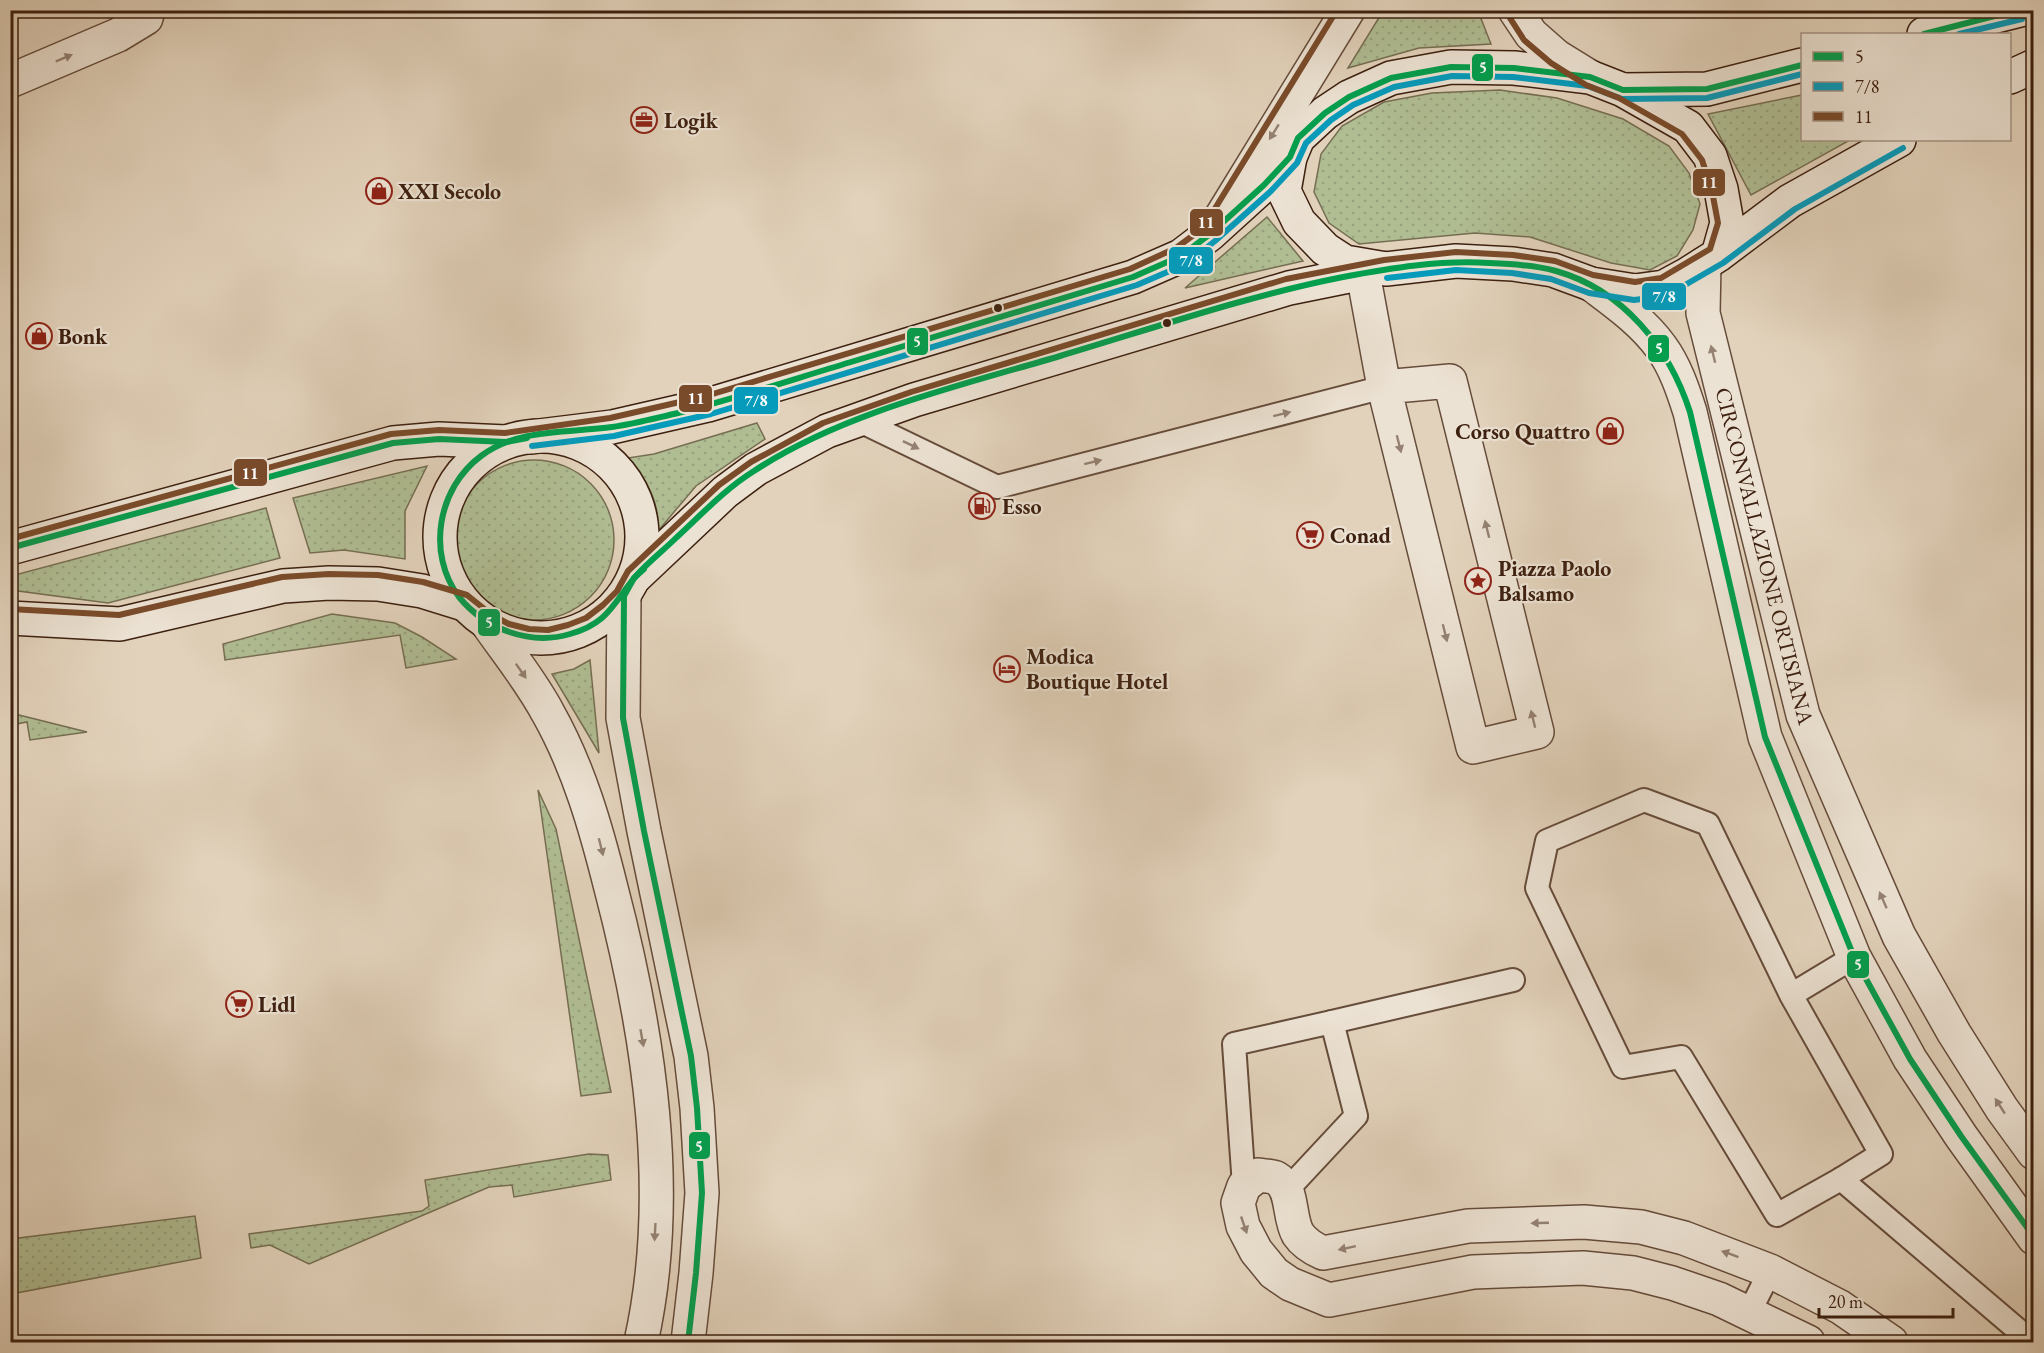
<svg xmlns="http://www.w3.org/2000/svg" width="2044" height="1353" font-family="'EB Garamond',serif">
<defs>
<pattern id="grass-dots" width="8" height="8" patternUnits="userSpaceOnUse" patternTransform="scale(1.5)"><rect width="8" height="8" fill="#b0bd93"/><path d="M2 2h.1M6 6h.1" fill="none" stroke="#98a27e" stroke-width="1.8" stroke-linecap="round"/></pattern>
</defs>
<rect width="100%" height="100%" fill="#e2d2bb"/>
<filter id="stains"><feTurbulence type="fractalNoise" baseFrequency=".00333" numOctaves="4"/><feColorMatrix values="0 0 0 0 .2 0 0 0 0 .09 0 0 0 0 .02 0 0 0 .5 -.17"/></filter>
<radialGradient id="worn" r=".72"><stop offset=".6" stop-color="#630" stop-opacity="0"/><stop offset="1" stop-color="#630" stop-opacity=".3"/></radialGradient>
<!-- grass -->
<g fill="url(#grass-dots)" stroke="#766e52" stroke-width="1.5">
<path d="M1383,11H1478L1491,44L1419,48L1348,68Z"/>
<path d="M1500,90L1557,98L1623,119L1669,146L1689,173L1700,204L1693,230L1677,256L1650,270L1611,263L1530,237L1475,233L1359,244L1329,223L1314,192L1321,154L1342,126L1384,102L1432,93Z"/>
<path d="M1802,95V140H1850L1751,195L1708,114Z"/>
<path d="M1267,217L1303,261L1185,288Z"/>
<path d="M757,423L765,439L696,486L658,531C660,503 646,478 628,458L654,454Z"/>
<circle cx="534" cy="540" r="80"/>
<path d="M427,466L405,511V559L344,550L310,553L293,498Z"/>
<path d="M266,508L280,558L108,603L11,590V576Z"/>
<path d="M332,614L395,623L422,637L456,659L406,668L400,635L225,660L223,644Z"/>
<path d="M590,660L599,753L552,674L574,669Z"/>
<path d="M11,713L87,732L30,740L27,722L11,725Z"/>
<path d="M538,790L556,829L611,1092L581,1096Z"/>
<path d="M589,1154L608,1155L611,1180L514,1197L512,1185L489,1187L309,1264L270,1245L251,1248L249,1234L422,1211L429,1206L425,1180Z"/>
<path d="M195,1216L201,1258L11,1294V1239Z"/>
</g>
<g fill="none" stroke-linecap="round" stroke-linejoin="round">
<defs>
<g id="service">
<path d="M858,420L997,487L1384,387"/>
<path d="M1791,995L1708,824L1644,800L1547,841L1537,888L1623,1067L1681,1057L1777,1215L1841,1179L1881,1154L1791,995L1854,957"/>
<path d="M1332,1022L1513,980"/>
<path d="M1841,1179L2032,1342"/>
<path d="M1244,1186L1234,1044L1332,1022L1356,1116L1287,1190"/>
<path d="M1749,1313L1770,1271"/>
</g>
<g id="minor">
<path d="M1515,10L1531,34L1556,56L1590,77"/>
<path d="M10,81L118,35L146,18L148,10"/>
<path d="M1220,219L1348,10"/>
<path d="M1704,264L1703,313L1803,715L1899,936L1954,1033L2002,1109L2034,1153"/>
<path d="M1363,273L1384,387L1473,747L1537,732L1450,381L1384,387"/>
<path d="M1591,284C1616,303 1642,321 1661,347C1675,366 1683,390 1690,412L1765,737L1854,957L1910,1059L1961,1136L2034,1238"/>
<path d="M624,596L623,718L644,831L691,1056L697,1108L702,1193L696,1273L688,1342"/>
<path d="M487,623C508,653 531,681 548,713C579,768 596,828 611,888C649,1033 674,1194 641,1342"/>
<path d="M1808,1342L1719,1299L1672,1283L1633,1273L1583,1268L1473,1272L1329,1300L1290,1284L1274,1273L1256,1251L1243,1226L1238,1203L1244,1186L1258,1175C1263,1176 1272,1176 1276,1178C1294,1188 1288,1217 1298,1234C1304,1243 1314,1249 1323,1253L1468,1226L1584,1222L1641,1227L1684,1238L1770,1271L1840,1307L1891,1342"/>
</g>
<g id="secondary">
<path d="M1924,34L2020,10"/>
<path d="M2010,77L2034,66"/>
<path d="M1624,90L1707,89L1802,65"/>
<path d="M1718,255L1727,223L1721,189L1710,156L1688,127L1623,90L1590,77L1514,68L1451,67L1391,78L1349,97L1325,113L1298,138L1290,157L1284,191L1299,222L1325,249L1345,262L1386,269L1456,261L1513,264L1553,270L1591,284L1635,291L1664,287L1688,274L1718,255L1790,201L1899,140"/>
<circle cx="541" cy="537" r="101"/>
<path d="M531,437L612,427L708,405L1133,277L1181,256L1210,234L1264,185L1290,157"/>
<path d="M10,548L393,443L439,439L506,442"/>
<path d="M634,578L725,492L756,469L827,431L914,400L1289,288L1373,271"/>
<path d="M10,618L120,624L283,586L329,583L378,584L422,591L464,604"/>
</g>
</defs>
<!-- service casing -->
<use href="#service" stroke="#664c3b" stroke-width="26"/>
<!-- minor casing -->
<use href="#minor" stroke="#664c3b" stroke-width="36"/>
<!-- secondary casing -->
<use href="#secondary" stroke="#3d2010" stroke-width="36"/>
<!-- service -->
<use href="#service" stroke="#ece2d3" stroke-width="22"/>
<!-- minor -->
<use href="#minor" stroke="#ece2d3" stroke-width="33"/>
<!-- secondary -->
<use href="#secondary" stroke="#ece2d3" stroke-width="33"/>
<defs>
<g id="bus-1">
<path d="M1924,34L2018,10"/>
<path d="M1802,65L1707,89L1623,90L1590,77L1514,68L1451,67L1391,78L1349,97L1325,113L1298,138L1290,157L1264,185L1210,234L1181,256L1133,277C1039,305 945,333 851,362C794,379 737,398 678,413C656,418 634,424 612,427C569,433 518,428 481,456C438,488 426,553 459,597C485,629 530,646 570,634C609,623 613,603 636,576C648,562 664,550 677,537C702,514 725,489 754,471C842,413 959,386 1060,356C1154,328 1247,296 1343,277C1391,268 1439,260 1489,263C1511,264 1534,265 1556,271C1623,290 1669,347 1690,412L1765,737L1854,957L1910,1059L1961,1136L2034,1237"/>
<path d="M10,548L393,443L439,439L506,442L527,438"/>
<path d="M644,569L634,578L624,596L623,718L644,831L691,1056L697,1108L702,1193L696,1273L688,1342"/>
</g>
<g id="bus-2">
<path d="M1959,34L2022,19"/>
<path d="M1387,278L1456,270L1512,273L1551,279L1589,293L1634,300L1666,296L1723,263L1795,209L1903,148"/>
<path d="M532,446L614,436L711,414L1137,285L1186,264L1215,241L1271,191L1297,163L1306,143L1331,120L1353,105L1394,87L1452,76L1513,77L1588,86L1622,99L1707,98L1802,74"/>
</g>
<g id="bus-3">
<path d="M10,539L391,434L439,430L505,433L610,418L706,396L1130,269L1176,248L1203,228L1337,10"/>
<path d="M10,609L119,615L282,577L329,574L378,575L423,582L467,595L492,615L509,624L529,629L548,630L568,625L586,618L603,605L617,591L628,571L719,485L751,462L823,423L911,392L1286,279L1384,260L1456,252L1513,255L1555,261L1593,275L1635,282L1661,278L1710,249L1718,223L1712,191L1702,160L1682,134L1619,98L1586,85L1551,63L1524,40L1508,15"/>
</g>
</defs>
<!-- bus-1 casing -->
<use href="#bus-1" stroke="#ece2d3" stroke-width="10"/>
<!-- bus-2 casing -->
<use href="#bus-2" stroke="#ece2d3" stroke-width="10"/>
<!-- bus-3 casing -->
<use href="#bus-3" stroke="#ece2d3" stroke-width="10"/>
<!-- bus-1 -->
<use href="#bus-1" stroke="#039f4e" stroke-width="6"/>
<!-- bus-2 -->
<use href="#bus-2" stroke="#069bbb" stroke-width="6"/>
<!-- bus-3 -->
<use href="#bus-3" stroke="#7a4b2a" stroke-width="6"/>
</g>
<!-- one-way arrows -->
<defs><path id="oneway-solid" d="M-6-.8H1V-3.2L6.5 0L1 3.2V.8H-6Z" transform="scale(1.5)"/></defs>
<g fill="#948172">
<use href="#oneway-solid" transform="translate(64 58) rotate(-23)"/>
<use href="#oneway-solid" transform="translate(1274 132) rotate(122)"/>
<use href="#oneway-solid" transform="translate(1713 354) rotate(-104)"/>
<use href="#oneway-solid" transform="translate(1282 414) rotate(-14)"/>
<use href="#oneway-solid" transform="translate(1399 444) rotate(76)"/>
<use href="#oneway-solid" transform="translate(911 445) rotate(26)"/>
<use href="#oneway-solid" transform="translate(1093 462) rotate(-14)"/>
<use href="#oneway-solid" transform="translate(1487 529) rotate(-104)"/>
<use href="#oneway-solid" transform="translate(1445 633) rotate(76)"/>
<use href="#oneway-solid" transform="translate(521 671) rotate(55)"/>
<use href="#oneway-solid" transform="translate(1533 719) rotate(-104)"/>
<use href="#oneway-solid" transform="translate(601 847) rotate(76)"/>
<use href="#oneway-solid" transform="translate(1883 900) rotate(-114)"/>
<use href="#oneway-solid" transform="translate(642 1038) rotate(80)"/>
<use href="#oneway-solid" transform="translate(2000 1106) rotate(-123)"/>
<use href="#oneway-solid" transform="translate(1540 1223) rotate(178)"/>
<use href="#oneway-solid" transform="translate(1244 1225) rotate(71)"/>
<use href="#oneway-solid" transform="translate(655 1232) rotate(93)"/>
<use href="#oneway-solid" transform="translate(1347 1248) rotate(168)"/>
<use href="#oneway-solid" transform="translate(1730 1254) rotate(-160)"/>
</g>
<!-- icons -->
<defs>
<symbol id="office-ring" viewBox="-11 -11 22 22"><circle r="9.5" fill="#ece2d3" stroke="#8f2418" stroke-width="1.5"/><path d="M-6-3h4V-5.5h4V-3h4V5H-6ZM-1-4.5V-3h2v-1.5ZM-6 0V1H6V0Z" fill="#8f2418"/></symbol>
<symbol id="shop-ring" viewBox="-11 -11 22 22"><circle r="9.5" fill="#ece2d3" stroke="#8f2418" stroke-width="1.5"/><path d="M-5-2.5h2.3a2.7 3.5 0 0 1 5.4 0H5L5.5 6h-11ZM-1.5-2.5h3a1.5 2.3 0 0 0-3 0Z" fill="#8f2418"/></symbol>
<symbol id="fuel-ring" viewBox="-11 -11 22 22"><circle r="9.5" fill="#ece2d3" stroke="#8f2418" stroke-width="1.5"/><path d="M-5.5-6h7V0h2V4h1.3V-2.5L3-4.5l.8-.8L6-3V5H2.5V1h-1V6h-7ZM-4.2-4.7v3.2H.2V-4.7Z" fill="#8f2418"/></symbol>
<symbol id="supermarket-ring" viewBox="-11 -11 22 22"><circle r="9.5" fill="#ece2d3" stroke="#8f2418" stroke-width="1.5"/><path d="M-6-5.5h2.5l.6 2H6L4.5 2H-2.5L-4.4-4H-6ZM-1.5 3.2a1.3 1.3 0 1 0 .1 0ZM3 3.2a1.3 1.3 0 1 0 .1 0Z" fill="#8f2418"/></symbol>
<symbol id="sight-ring" viewBox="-11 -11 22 22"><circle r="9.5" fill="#ece2d3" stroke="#8f2418" stroke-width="1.5"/><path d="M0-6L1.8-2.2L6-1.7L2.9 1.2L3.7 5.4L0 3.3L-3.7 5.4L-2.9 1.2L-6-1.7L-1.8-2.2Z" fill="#8f2418"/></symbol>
<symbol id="hotel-ring" viewBox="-11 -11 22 22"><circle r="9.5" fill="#ece2d3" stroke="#8f2418" stroke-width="1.5"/><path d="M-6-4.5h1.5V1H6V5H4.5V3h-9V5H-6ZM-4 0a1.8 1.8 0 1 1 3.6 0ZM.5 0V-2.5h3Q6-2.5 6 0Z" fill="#8f2418"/></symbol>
</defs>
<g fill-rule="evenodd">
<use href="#office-ring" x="629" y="105" width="30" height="30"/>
<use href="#shop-ring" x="364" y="176" width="30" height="30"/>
<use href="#shop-ring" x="24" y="321" width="30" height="30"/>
<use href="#shop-ring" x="1595" y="416" width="30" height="30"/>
<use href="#fuel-ring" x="967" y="491" width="30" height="30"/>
<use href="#supermarket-ring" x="1295" y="520" width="30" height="30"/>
<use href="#sight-ring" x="1463" y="566" width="30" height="30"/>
<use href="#hotel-ring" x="992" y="654" width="30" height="30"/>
<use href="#supermarket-ring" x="224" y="989" width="30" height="30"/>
</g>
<!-- markers -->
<g fill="#3d2010" stroke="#ece2d3" stroke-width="2">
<circle cx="998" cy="308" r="5"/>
<circle cx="1167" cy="323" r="5"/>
</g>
<g text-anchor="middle" stroke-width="4.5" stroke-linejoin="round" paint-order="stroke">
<!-- poi labels -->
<g font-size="22" font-weight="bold" fill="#3d2010" stroke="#ece2d3" text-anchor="start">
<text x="664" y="128">Logik</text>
<text x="398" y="199">XXI Secolo</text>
<text x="58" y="344">Bonk</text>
<text x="1590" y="439" text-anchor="end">Corso Quattro</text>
<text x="1002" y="514">Esso</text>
<text x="1330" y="543">Conad</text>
<text x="1498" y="576">Piazza Paolo<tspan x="1498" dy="25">Balsamo</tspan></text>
<text x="1026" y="664">Modica<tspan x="1026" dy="25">Boutique Hotel</tspan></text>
<text x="258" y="1012">Lidl</text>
</g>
<!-- street labels -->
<g font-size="22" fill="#3d2010" stroke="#ece2d3">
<text transform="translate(1765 556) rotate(76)" y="8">CIRCONVALLAZIONE ORTISIANA</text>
</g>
</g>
<g stroke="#ece2d3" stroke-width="2">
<rect x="1471" y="53" width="23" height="29" rx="6" fill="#039f4e"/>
<rect x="1692" y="168" width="34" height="29" rx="6" fill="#7a4b2a"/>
<rect x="1189" y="208" width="35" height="29" rx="6" fill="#7a4b2a"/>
<rect x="1168" y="246" width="46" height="29" rx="6" fill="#069bbb"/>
<rect x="1641" y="282" width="46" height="29" rx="6" fill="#069bbb"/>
<rect x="906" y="327" width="23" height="29" rx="6" fill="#039f4e"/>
<rect x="1647" y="334" width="23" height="29" rx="6" fill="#039f4e"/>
<rect x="678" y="384" width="35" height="29" rx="6" fill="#7a4b2a"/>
<rect x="733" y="386" width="46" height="29" rx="6" fill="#069bbb"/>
<rect x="233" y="458" width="35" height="29" rx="6" fill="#7a4b2a"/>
<rect x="477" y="608" width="24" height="29" rx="6" fill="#039f4e"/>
<rect x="1846" y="950" width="24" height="29" rx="6" fill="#039f4e"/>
<rect x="688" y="1131" width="23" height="29" rx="6" fill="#039f4e"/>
</g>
<g font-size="16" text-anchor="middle" font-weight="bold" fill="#fff">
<text x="1483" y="73">5</text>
<text x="1709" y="188">11</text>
<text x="1206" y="228">11</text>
<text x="1191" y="266">7/8</text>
<text x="1664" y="302">7/8</text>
<text x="917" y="347">5</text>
<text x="1659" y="354">5</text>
<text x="696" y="404">11</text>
<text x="756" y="406">7/8</text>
<text x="250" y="479">11</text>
<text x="489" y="628">5</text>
<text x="1858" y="970">5</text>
<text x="699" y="1152">5</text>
</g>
<!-- margin -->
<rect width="2044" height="1353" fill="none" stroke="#e2d2bb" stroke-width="36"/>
<rect x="12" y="12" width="2020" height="1329" fill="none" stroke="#3d2010" stroke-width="3"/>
<rect x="18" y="18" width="2008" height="1317" fill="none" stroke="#3d2010" stroke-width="1.5"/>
<!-- legend -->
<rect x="1801" y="33" width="210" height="108" fill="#ece2d3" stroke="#a69485" stroke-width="1.5"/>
<rect x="1813" y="52" width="30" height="9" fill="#039f4e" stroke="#a69485" stroke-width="1.5"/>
<text x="1855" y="63" font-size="18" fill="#3d2010">5</text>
<rect x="1813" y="82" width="30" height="9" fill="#069bbb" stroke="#a69485" stroke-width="1.5"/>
<text x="1855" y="93" font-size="18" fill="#3d2010">7/8</text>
<rect x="1813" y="112" width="30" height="9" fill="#7a4b2a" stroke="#a69485" stroke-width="1.5"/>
<text x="1855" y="123" font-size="18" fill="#3d2010">11</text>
<!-- scale -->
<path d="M1819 1308v9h134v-9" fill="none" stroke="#3d2010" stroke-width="3"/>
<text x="1828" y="1308" font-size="18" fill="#3d2010" stroke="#ece2d3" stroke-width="4.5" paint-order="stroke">20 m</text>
<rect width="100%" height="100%" filter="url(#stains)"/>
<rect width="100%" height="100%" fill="url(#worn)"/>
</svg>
